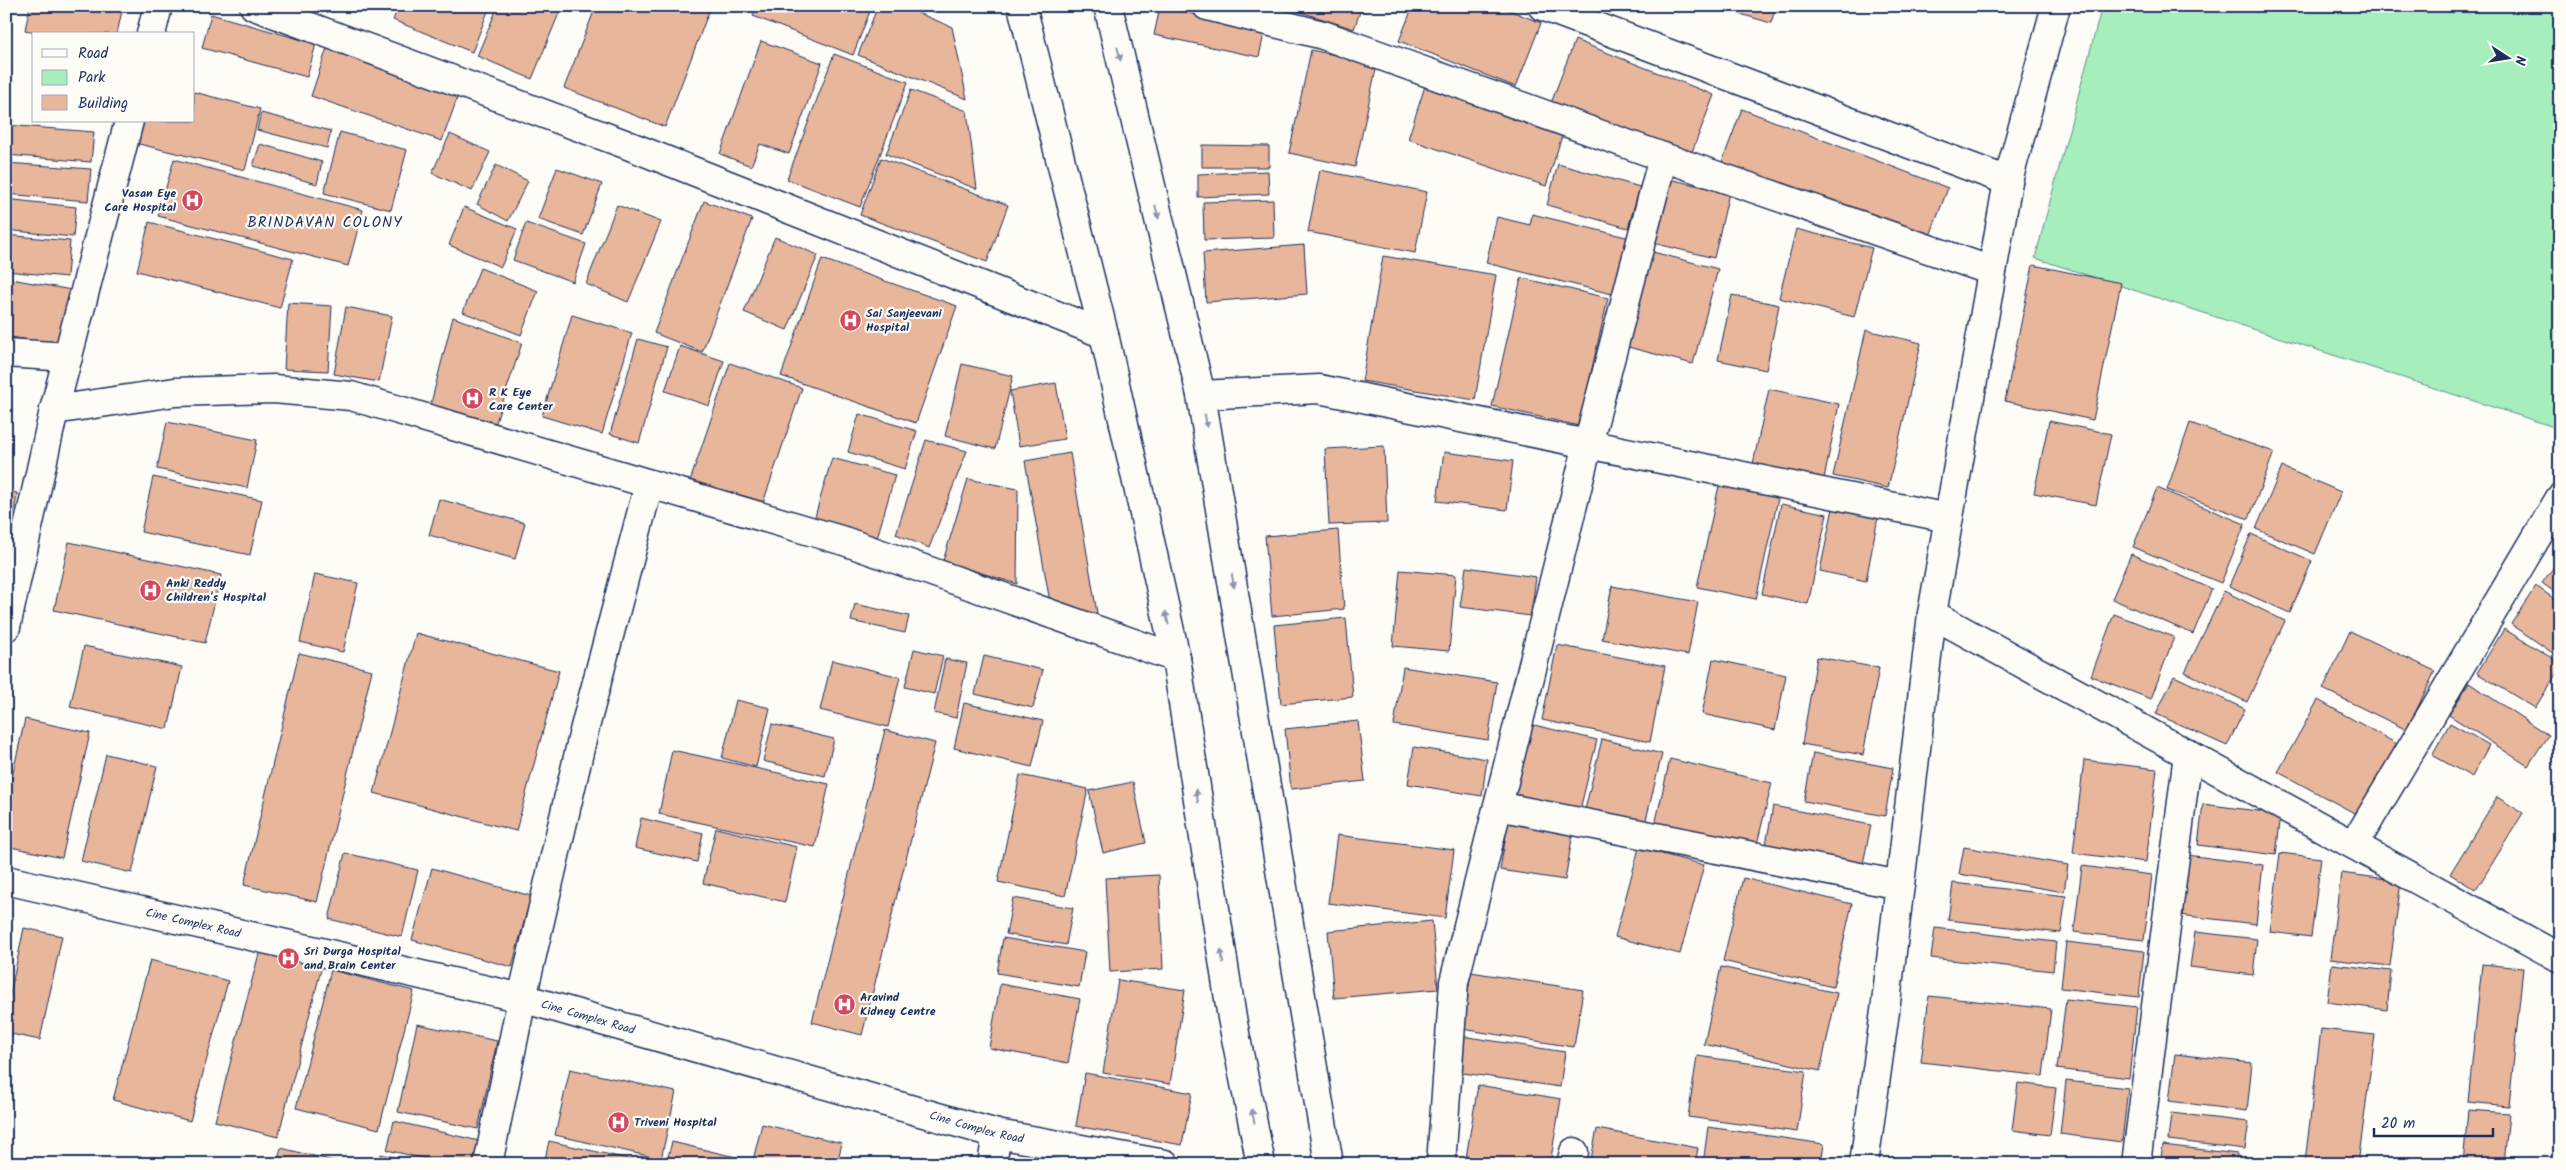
<svg xmlns="http://www.w3.org/2000/svg" width="2566" height="1170" font-family="Kalam,sans-serif">
<rect width="100%" height="100%" fill="#fdfcf7"/>
<filter id="ink" filterUnits="userSpaceOnUse"><feTurbulence type="fractalNoise" baseFrequency=".02" numOctaves="2"/><feDisplacementMap in="SourceGraphic" scale="10" xChannelSelector="R" yChannelSelector="G"/><feConvolveMatrix kernelMatrix="1 2 1 2 8 2 1 2 1" color-interpolation-filters="sRGB"/></filter>
<g filter="url(#ink)">
<!-- green -->
<path fill="#a6eebb" stroke="#608e8c" d="M2102,6H2560V429L2035,258Z"/>
<!-- building -->
<g fill="#e8b69a" stroke="#1b2f5e">
<path d="M30,6H123L117,34H43L25,30Z"/>
<path d="M399,6H490L472,52L393,20Z"/>
<path d="M498,6H562L532,79L477,56Z"/>
<path d="M596,6H711L665,127L564,88Z"/>
<path d="M756,6H872L853,55L753,16Z"/>
<path d="M878,6H901L952,27L967,99L858,55Z"/>
<path d="M1282,6H1362L1354,29Z"/>
<path d="M1413,6H1499L1541,23L1516,87L1399,41Z"/>
<path d="M1713,6H1776L1771,23Z"/>
<path d="M1160,7L1265,29L1259,57L1154,35Z"/>
<path d="M211,14L316,44L307,77L202,48Z"/>
<path d="M1575,40L1714,95L1690,157L1551,103Z"/>
<path d="M761,41L822,63L789,154L760,144L751,166L720,154Z"/>
<path d="M327,48L459,93L442,141L311,96Z"/>
<path d="M1311,50L1377,64L1355,167L1289,153Z"/>
<path d="M834,54L908,82L860,207L787,179Z"/>
<path d="M1425,86L1563,133L1546,186L1408,139Z"/>
<path d="M911,90L967,111L977,189L886,154Z"/>
<path d="M194,92L260,109L245,170L135,143L140,121H194Z"/>
<path d="M1742,109L1948,188L1928,241L1722,162Z"/>
<path d="M261,113L331,131L327,148L257,130Z"/>
<path d="M6,125L94,132L91,162L6,155Z"/>
<path d="M340,132L407,150L391,210L324,193Z"/>
<path d="M450,134L490,152L472,191L432,173Z"/>
<path d="M260,144L322,162L317,184L253,166Z"/>
<path d="M1202,145L1269,146V167H1202Z"/>
<path d="M881,158L1008,205L987,262L860,215Z"/>
<path d="M174,159L363,210L348,266L158,216Z"/>
<path d="M6,163L91,169L88,201L6,194Z"/>
<path d="M1558,164L1640,187L1628,228L1547,205Z"/>
<path d="M496,165L528,181L508,221L477,204Z"/>
<path d="M557,168L602,184L583,235L538,219Z"/>
<path d="M1320,170L1427,192L1415,253L1308,232Z"/>
<path d="M1268,171L1269,194L1198,197V174Z"/>
<path d="M1665,178L1729,193L1714,258L1649,242Z"/>
<path d="M6,199L76,207L73,237L6,230Z"/>
<path d="M1273,200L1274,238L1204,240L1203,202Z"/>
<path d="M704,201L752,219L702,352L654,333Z"/>
<path d="M617,205L661,222L628,302L586,284Z"/>
<path d="M464,207L517,229L501,267L449,245Z"/>
<path d="M1532,214L1630,238L1616,295L1486,263L1497,217L1530,225Z"/>
<path d="M149,222L293,259L280,308L137,271Z"/>
<path d="M526,223L586,244L573,282L513,260Z"/>
<path d="M1796,229L1872,248L1854,317L1779,298Z"/>
<path d="M6,235L70,241L67,277L6,271Z"/>
<path d="M775,237L818,255L787,330L744,312Z"/>
<path d="M1304,245L1307,294L1206,302L1203,253Z"/>
<path d="M1649,251L1718,269L1693,364L1624,346Z"/>
<path d="M1383,256L1496,275L1475,400L1362,381Z"/>
<path d="M822,259L957,306L916,423L781,376Z"/>
<path d="M2033,265L2121,283L2093,420L2005,401Z"/>
<path d="M480,268L538,291L521,335L463,312Z"/>
<path d="M6,278L77,291L67,347L6,336Z"/>
<path d="M1521,278L1608,298L1579,426L1492,406Z"/>
<path d="M1732,295L1779,305L1766,370L1718,360Z"/>
<path d="M288,303L332,306L328,371L284,369Z"/>
<path d="M346,307L392,316L379,382L334,374Z"/>
<path d="M572,315L632,333L602,434L542,416Z"/>
<path d="M453,317L522,343L495,425L430,407Z"/>
<path d="M1866,330L1921,343L1888,488L1833,476Z"/>
<path d="M638,339L667,347L639,443L610,434Z"/>
<path d="M680,346L724,361L709,406L665,391Z"/>
<path d="M730,363L802,388L761,509L689,484Z"/>
<path d="M962,364L1013,376L995,449L945,436Z"/>
<path d="M1056,383L1065,439L1019,446L1010,391Z"/>
<path d="M1769,389L1839,404L1824,479L1753,464Z"/>
<path d="M859,414L917,431L905,469L848,452Z"/>
<path d="M2049,421L2111,434L2096,505L2034,493Z"/>
<path d="M167,422L257,440L247,488L157,469Z"/>
<path d="M2190,423L2274,452L2249,519L2167,490Z"/>
<path d="M926,440L967,451L929,548L896,534Z"/>
<path d="M1384,446L1387,523L1329,525L1325,449Z"/>
<path d="M1444,452L1513,461L1507,510L1437,501Z"/>
<path d="M1070,453L1098,619L1050,602L1025,461Z"/>
<path d="M832,458L895,475L877,538L814,520Z"/>
<path d="M2282,467L2341,492L2315,554L2256,529Z"/>
<path d="M153,477L262,500L250,555L141,532Z"/>
<path d="M968,479L1018,489L1017,584L943,561Z"/>
<path d="M1720,481L1779,494L1756,599L1697,587Z"/>
<path d="M2157,488L2245,524L2221,583L2133,547Z"/>
<path d="M6,491L17,493L9,555H6Z"/>
<path d="M439,499L525,523L515,559L429,535Z"/>
<path d="M1781,504L1827,514L1808,604L1762,594Z"/>
<path d="M1833,508L1878,517L1866,581L1820,571Z"/>
<path d="M1338,530L1344,609L1272,616L1265,536Z"/>
<path d="M2251,534L2312,561L2290,613L2229,586Z"/>
<path d="M69,542L221,575L205,643L54,610Z"/>
<path d="M2131,554L2212,589L2193,634L2112,599Z"/>
<path d="M2556,564L2560,566V596L2542,583Z"/>
<path d="M1466,567L1536,577L1531,616L1460,607Z"/>
<path d="M1400,570L1456,575L1449,651L1393,646Z"/>
<path d="M315,574L358,583L343,652L300,642Z"/>
<path d="M1612,586L1698,602L1688,655L1602,639Z"/>
<path d="M2536,586L2560,603V658L2511,624Z"/>
<path d="M2224,591L2285,621L2247,702L2185,672Z"/>
<path d="M855,604L909,616L905,633L851,621Z"/>
<path d="M2114,614L2174,637L2151,699L2091,676Z"/>
<path d="M1346,618L1353,697L1281,704L1274,625Z"/>
<path d="M2504,629L2560,663V668L2535,708L2477,673Z"/>
<path d="M2350,631L2435,671L2407,730L2323,689Z"/>
<path d="M416,633L559,671L516,831L374,793Z"/>
<path d="M1557,645L1665,666L1650,742L1542,720Z"/>
<path d="M84,646L182,667L168,729L70,707Z"/>
<path d="M914,649L943,656L934,694L905,687Z"/>
<path d="M299,653L372,670L317,902L244,885Z"/>
<path d="M984,656L1043,670L1033,708L975,694Z"/>
<path d="M1817,657L1879,668L1863,755L1802,744Z"/>
<path d="M945,659L967,663L956,718L934,713Z"/>
<path d="M1713,659L1786,675L1775,730L1702,714Z"/>
<path d="M832,660L900,677L888,727L820,710Z"/>
<path d="M1403,667L1497,682L1488,740L1394,725Z"/>
<path d="M2174,676L2245,709L2227,746L2156,714Z"/>
<path d="M2469,683L2548,735L2528,766L2449,715Z"/>
<path d="M736,700L770,708L756,767L722,758Z"/>
<path d="M2318,700L2397,744L2358,815L2278,772Z"/>
<path d="M964,703L1043,721L1032,767L954,748Z"/>
<path d="M25,719L90,733L62,858L6,846V803Z"/>
<path d="M1358,721L1365,781L1291,789L1285,729Z"/>
<path d="M2450,723L2489,745L2472,777L2432,755Z"/>
<path d="M772,724L834,739L825,776L763,761Z"/>
<path d="M1530,724L1597,740L1578,818L1511,802Z"/>
<path d="M885,730L935,743L862,1035L812,1022Z"/>
<path d="M1602,739L1662,754L1644,828L1584,814Z"/>
<path d="M1414,747L1487,759L1482,796L1408,784Z"/>
<path d="M672,750L829,784L815,847L659,814Z"/>
<path d="M1813,753L1893,768L1885,816L1804,801Z"/>
<path d="M106,754L157,766L132,873L81,861Z"/>
<path d="M1670,759L1772,783L1756,848L1655,825Z"/>
<path d="M2084,760L2157,769L2146,862L2073,853Z"/>
<path d="M1020,775L1088,789L1065,896L998,882Z"/>
<path d="M1133,782L1146,843L1103,853L1089,791Z"/>
<path d="M2497,797L2523,813L2476,890L2450,874Z"/>
<path d="M2203,804L2281,814L2276,855L2198,845Z"/>
<path d="M1773,806L1871,825L1862,869L1765,850Z"/>
<path d="M1509,817L1574,827L1565,880L1500,870Z"/>
<path d="M641,818L703,833L697,862L635,848Z"/>
<path d="M716,828L797,847L785,902L703,883Z"/>
<path d="M1337,835L1454,850L1445,918L1328,903Z"/>
<path d="M1964,847L2068,865L2064,892L1959,874Z"/>
<path d="M1639,848L1704,865L1680,954L1615,937Z"/>
<path d="M345,853L418,870L402,937L329,919Z"/>
<path d="M2280,853L2321,858L2311,937L2270,932Z"/>
<path d="M2187,855L2263,865L2256,924L2179,915Z"/>
<path d="M2082,866L2152,875L2144,940L2074,932Z"/>
<path d="M432,868L531,896L512,967L412,940Z"/>
<path d="M2341,873L2401,881L2390,966L2330,959Z"/>
<path d="M1159,875L1163,969L1110,972L1105,878Z"/>
<path d="M1743,878L1852,904L1833,987L1723,961Z"/>
<path d="M1953,883L2066,896L2061,933L1948,920Z"/>
<path d="M1013,898L1073,908L1066,945L1006,934Z"/>
<path d="M1432,921L1438,989L1334,998L1328,931Z"/>
<path d="M24,928L62,936L40,1040L6,1033V1013Z"/>
<path d="M1935,928L2056,942L2053,971L1931,958Z"/>
<path d="M2195,932L2257,939L2253,975L2190,967Z"/>
<path d="M1003,938L1085,952L1079,987L997,973Z"/>
<path d="M262,942L324,958L278,1137L215,1121Z"/>
<path d="M2066,942L2144,951L2139,997L2061,988Z"/>
<path d="M150,960L228,981L190,1121L113,1100Z"/>
<path d="M2332,964L2391,971L2387,1010L2327,1002Z"/>
<path d="M2482,964L2523,968L2509,1106L2468,1102Z"/>
<path d="M1721,967L1837,993L1820,1071L1704,1044Z"/>
<path d="M331,970L414,991L379,1129L296,1108Z"/>
<path d="M1471,972L1583,990L1574,1047L1462,1029Z"/>
<path d="M1118,980L1185,990L1170,1084L1103,1073Z"/>
<path d="M1000,984L1080,999L1068,1063L989,1048Z"/>
<path d="M1929,996L2051,1009L2043,1076L1921,1062Z"/>
<path d="M2066,999L2137,1007L2129,1078L2057,1069Z"/>
<path d="M417,1024L497,1041L478,1129L398,1112Z"/>
<path d="M2321,1029L2375,1035L2358,1164L2305,1162Z"/>
<path d="M1461,1036L1565,1052L1560,1087L1456,1072Z"/>
<path d="M2175,1054L2252,1063L2247,1111L2169,1101Z"/>
<path d="M1697,1056L1806,1071L1797,1132L1688,1117Z"/>
<path d="M570,1069L676,1092L661,1159L555,1135Z"/>
<path d="M1085,1073L1192,1093L1182,1145L1076,1126Z"/>
<path d="M2066,1081L2128,1088L2122,1142L2060,1134Z"/>
<path d="M2018,1083L2056,1088L2050,1135L2012,1130Z"/>
<path d="M1478,1085L1561,1099L1550,1164H1465Z"/>
<path d="M2468,1110L2509,1113L2504,1164H2463Z"/>
<path d="M2171,1113L2249,1122L2245,1149L2168,1140Z"/>
<path d="M394,1121L479,1141L474,1164H448L387,1150Z"/>
<path d="M762,1124L842,1143L837,1164H752Z"/>
<path d="M1708,1127L1824,1144L1821,1164H1703Z"/>
<path d="M1597,1129L1698,1148L1695,1164H1590Z"/>
<path d="M549,1141L650,1164H544Z"/>
<path d="M672,1142L744,1159L743,1164H666Z"/>
<path d="M2163,1145L2237,1154L2236,1164H2160Z"/>
<path d="M281,1148L346,1164H277Z"/>
<path d="M381,1154L422,1164H379Z"/>
</g>
<g fill="none" stroke-linecap="round" stroke-linejoin="round">
<defs>
<g id="street">
<path d="M254,6L625,144L1104,334"/>
<path d="M1207,6L1323,35L1663,157L1992,271"/>
<path d="M1542,6L2008,181"/>
<path d="M151,34L158,6"/>
<path d="M6,353L68,357"/>
<path d="M1201,395L1319,389L1948,518"/>
<path d="M54,410L175,392L274,389L351,396L844,541L1176,658"/>
<path d="M1932,614L2560,958"/>
<path d="M6,627L54,410L129,121"/>
<path d="M1498,806L1900,885"/>
<path d="M2354,845L2560,498"/>
<path d="M488,1164L522,998L584,731L649,484"/>
<path d="M992,1164L997,1134"/>
<path d="M1441,1164L1454,982L1588,444L1663,157"/>
<path d="M1571,1164L1574,1152"/>
<path d="M2136,1164L2188,754"/>
</g>
<g id="secondary">
<path d="M1022,6L1104,334L1176,658L1232,1018L1261,1164"/>
<path d="M1108,6L1201,395L1329,1164"/>
<path id="s1" d="M6,880L522,998L997,1134L1165,1164"/>
<path d="M1864,1164L1885,1011L1932,614L2008,181L2056,6"/>
</g>
</defs>
<!-- street casing -->
<use href="#street" stroke="#1b2f5e" stroke-width="31"/>
<!-- secondary casing -->
<use href="#secondary" stroke="#1b2f5e" stroke-width="31"/>
<!-- street -->
<use href="#street" stroke="#fdfcf7" stroke-width="28"/>
<!-- secondary -->
<use href="#secondary" stroke="#fdfcf7" stroke-width="28"/>
</g>
<!-- one-way arrows -->
<defs><path id="oneway-solid" d="M-6-.8H1V-3.2L6.5 0L1 3.2V.8H-6Z" transform="scale(1.25)"/></defs>
<g fill="#8c96aa">
<use href="#oneway-solid" transform="translate(1119 54) rotate(76)"/>
<use href="#oneway-solid" transform="translate(1157 212) rotate(76)"/>
<use href="#oneway-solid" transform="translate(1206 421) rotate(80)"/>
<use href="#oneway-solid" transform="translate(1233 581) rotate(80)"/>
<use href="#oneway-solid" transform="translate(1167 618) rotate(-103)"/>
<use href="#oneway-solid" transform="translate(1197 796) rotate(-99)"/>
<use href="#oneway-solid" transform="translate(1222 956) rotate(-99)"/>
<use href="#oneway-solid" transform="translate(1253 1116) rotate(-102)"/>
</g>
</g>
<!-- icons -->
<defs>
<symbol id="hospital-disc" viewBox="-11 -11 22 22"><circle r="9.5" fill="#d1495b" stroke="#fdfcf7"/><path d="M-5-5h3v3.5h4V-5h3V5h-3V1.5h-4V5h-3Z" fill="#fff"/></symbol>
</defs>
<g fill-rule="evenodd">
<use href="#hospital-disc" x="180" y="188" width="25" height="25"/>
<use href="#hospital-disc" x="838" y="308" width="25" height="25"/>
<use href="#hospital-disc" x="460" y="386" width="25" height="25"/>
<use href="#hospital-disc" x="138" y="578" width="25" height="25"/>
<use href="#hospital-disc" x="276" y="946" width="25" height="25"/>
<use href="#hospital-disc" x="832" y="992" width="25" height="25"/>
<use href="#hospital-disc" x="606" y="1110" width="25" height="25"/>
</g>
<g text-anchor="middle" stroke-width="4.5" stroke-linejoin="round" paint-order="stroke">
<!-- poi labels -->
<g font-size="12" font-weight="bold" fill="#1b2f5e" stroke="#fdfcf7" text-anchor="start">
<text x="176" y="197" text-anchor="end">Vasan Eye<tspan x="176" dy="14">Care Hospital</tspan></text>
<text x="866" y="317">Sai Sanjeevani<tspan x="866" dy="14">Hospital</tspan></text>
<text x="489" y="396">R K Eye<tspan x="489" dy="14">Care Center</tspan></text>
<text x="166" y="587">Anki Reddy<tspan x="166" dy="14">Children's Hospital</tspan></text>
<text x="304" y="955">Sri Durga Hospital<tspan x="304" dy="14">and Brain Center</tspan></text>
<text x="860" y="1001">Aravind<tspan x="860" dy="14">Kidney Centre</tspan></text>
<text x="634" y="1126">Triveni Hospital</text>
</g>
<!-- street labels -->
<g font-size="12" fill="#1b2f5e" stroke="#fdfcf7">
<text dy="4" stroke="none"><textPath href="#s1" startOffset="192">Cine Complex Road</textPath></text>
<text dy="4" stroke="none"><textPath href="#s1" startOffset="598">Cine Complex Road</textPath></text>
<text dy="4" stroke="none"><textPath href="#s1" startOffset="1002">Cine Complex Road</textPath></text>
</g>
<!-- quarter labels -->
<g font-size="15" letter-spacing="1" fill="#1b2f5e" stroke="#fdfcf7">
<text x="325" y="227">BRINDAVAN COLONY</text>
</g>
</g>
<!-- margin -->
<rect width="2566" height="1170" fill="none" stroke="#fdfcf7" stroke-width="25"/>
<rect x="12" y="12" width="2541" height="1145" fill="none" stroke="#1b2f5e" stroke-width="2" filter="url(#ink)"/>
<!-- legend -->
<rect x="32" y="32" width="162" height="90" fill="#fdfcf7" stroke="#a3aaba"/>
<rect x="42" y="49" width="25" height="8" fill="#fdfcf7" stroke="#a3aaba"/>
<text x="78" y="58" font-size="15" fill="#1b2f5e">Road</text>
<rect x="42" y="70" width="25" height="15" fill="#a6eebb" stroke="#a3aaba"/>
<text x="78" y="82" font-size="15" fill="#1b2f5e">Park</text>
<rect x="42" y="95" width="25" height="15" fill="#e8b69a" stroke="#a3aaba"/>
<text x="78" y="108" font-size="15" fill="#1b2f5e">Building</text>
<!-- north arrow -->
<g transform="translate(2508 58) rotate(102)" stroke="#fdfcf7" stroke-width="4" paint-order="stroke">
<path d="M0-4L9 19L0 12L-9 19Z" fill="#1b2f5e"/>
<text y="-8" font-size="14" font-weight="bold" text-anchor="middle" fill="#1b2f5e">N</text>
</g>
<!-- scale -->
<path d="M2374 1128v8h119v-8" fill="none" stroke="#1b2f5e" stroke-width="2.5"/>
<text x="2381" y="1128" font-size="15" fill="#1b2f5e" stroke="#fdfcf7" stroke-width="4" paint-order="stroke">20 m</text>
</svg>
